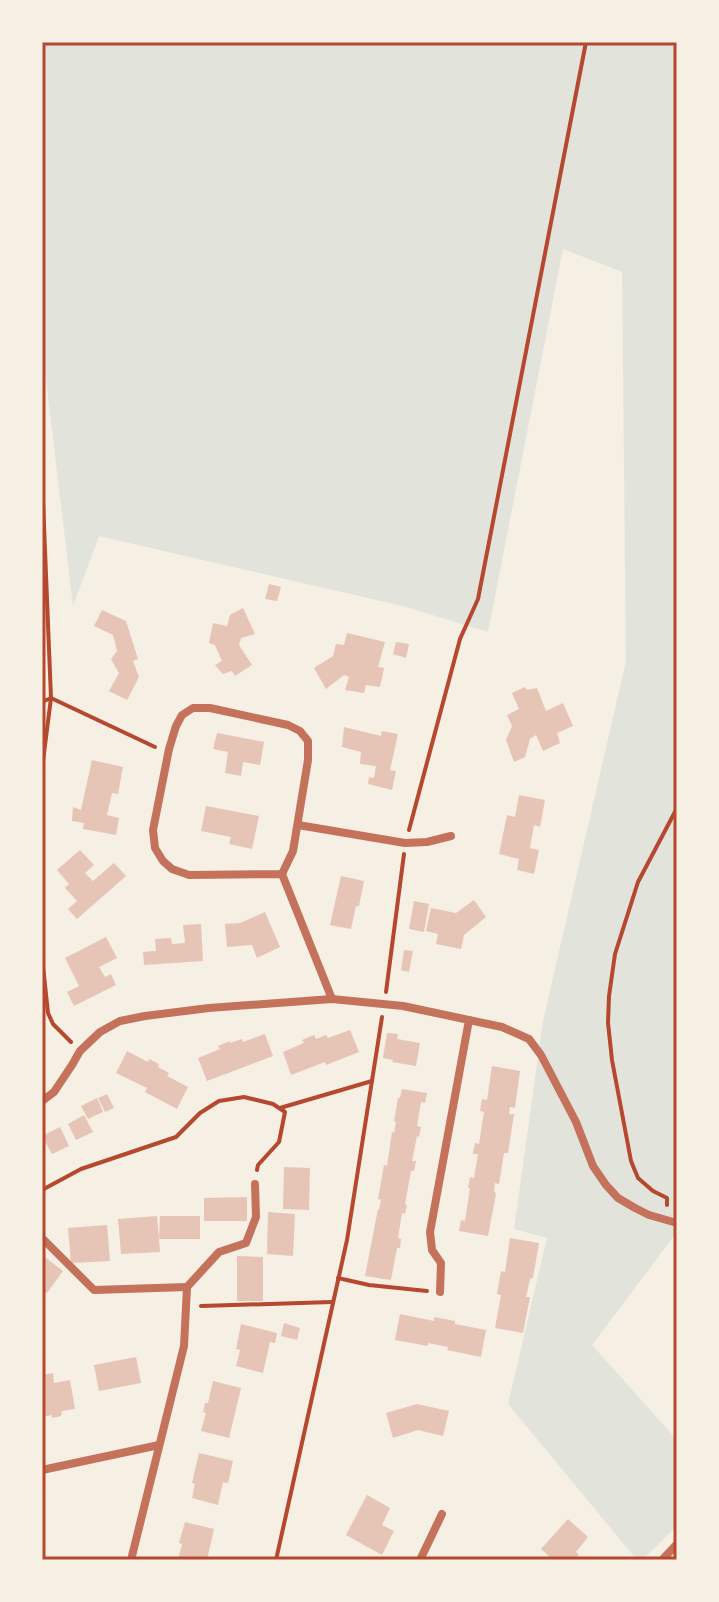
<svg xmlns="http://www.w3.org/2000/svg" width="719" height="1602" font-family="'PT Sans Narrow',sans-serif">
<rect width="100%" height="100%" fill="#f6efe4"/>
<!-- green -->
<path fill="#e2e4dc" d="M42,42H677V1232L592,1345L677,1440V1526L642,1560H637L508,1404L547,1238L514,1229L543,1021L626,661L622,272L563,249L488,632L403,606L99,536L73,606L42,346Z"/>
<!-- building -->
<g fill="#e6c5b7">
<path d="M269,584L281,587L277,601L265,599Z"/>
<path d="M243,608L255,634L241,638L239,645L252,665L235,676L232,671L223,674L215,665L222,661L215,645L209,643L213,623L227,626L230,615Z"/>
<path d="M102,610L126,621L138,659L133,661L139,677L127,700L109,691L119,673L111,659L117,651L113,635L94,626Z"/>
<path d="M347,633L385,642L378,667L384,668L380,687L366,685L364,693L345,690L349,677L344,675L326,689L314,668L333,656L336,644L344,645Z"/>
<path d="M396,642L409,644L406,658L393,654Z"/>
<path d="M525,687L527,690L537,688L546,711L563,703L573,726L557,733L560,743L543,751L536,735L530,739L525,757L514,762L506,740L512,726L507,715L519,709L512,693Z"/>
<path d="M344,727L381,736L382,731L398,734L390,770L396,771L392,790L368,784L369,777L374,778L376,766L360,764L361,752L342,747Z"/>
<path d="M217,733L264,742L260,765L243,762L241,776L225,773L228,752L213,749Z"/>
<path d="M92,760L123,767L118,794L112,793L107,815L119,818L116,835L83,829L84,823L72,821L73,807L81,810Z"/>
<path d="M519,795L545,800L540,827L534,825L530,848L539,850L534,874L517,870L519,859L499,854L507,815L515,817Z"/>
<path d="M206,806L259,816L252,849L229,844L231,837L201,831Z"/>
<path d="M80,850L94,865L85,873L93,881L114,863L126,876L77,919L68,909L77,901L65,888L69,884L57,870Z"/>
<path d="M341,876L364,881L359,906H356L351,929L330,925Z"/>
<path d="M474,900L486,917L464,935L461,949L436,944L438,934L426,931L431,908L456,913Z"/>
<path d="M414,901L429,904L424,932L409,929Z"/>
<path d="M265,912L280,947L257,958L252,945L227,947L225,924L240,923Z"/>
<path d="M201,924L203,961L144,965L143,952L156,951L155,939L171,938L172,944L185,943L183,925Z"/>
<path d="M106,937L117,958L99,967L105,977L111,974L116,985L74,1006L67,992L79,986L65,958Z"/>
<path d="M404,950L413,951L409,972L401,970Z"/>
<path d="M350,1030L359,1052L326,1065L325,1062L291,1075L283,1052L304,1043L302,1040L314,1035L316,1039L326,1035L328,1038Z"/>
<path d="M387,1033L398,1034L397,1039L420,1043L416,1066L392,1062L393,1060L383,1058Z"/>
<path d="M265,1034L273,1056L207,1081L198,1058L220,1049L218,1046L230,1041V1043L242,1039L243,1042Z"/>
<path d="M127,1051L148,1062L149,1059L159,1064L158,1067L169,1073L167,1076L188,1087L177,1109L145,1092L147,1088L116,1073Z"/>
<path d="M492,1066L520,1071L515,1108L510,1107L509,1114H514L508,1153H504L499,1184L495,1183L494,1191L496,1194L488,1236L459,1231L461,1220L465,1221L470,1188H468L470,1177L474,1178L478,1154H473L475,1143L479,1144L484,1112L480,1111L482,1099L487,1100Z"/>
<path d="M402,1089L427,1093L425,1103L421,1102L417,1126L421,1127L419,1137L417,1136L412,1161H416L414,1171H411L405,1204L407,1205L405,1214L402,1213L398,1238L401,1239L400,1248H397L391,1280L365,1276L378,1209L379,1210L381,1200L378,1199L384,1165L387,1166L392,1132L394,1133L396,1122L394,1121L398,1098H400Z"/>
<path d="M107,1094L114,1108L105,1112L98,1098Z"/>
<path d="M97,1098L103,1112L88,1119L81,1106Z"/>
<path d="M84,1115L93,1132L76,1140L68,1124Z"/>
<path d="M60,1127L69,1146L52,1154L42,1136Z"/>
<path d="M284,1167L310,1168L309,1210L283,1209Z"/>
<path d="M247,1197V1221H204V1198Z"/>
<path d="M268,1212L295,1214L293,1256L267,1254Z"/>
<path d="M157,1216L160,1252L121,1254L118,1219Z"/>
<path d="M160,1216H200V1239H159Z"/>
<path d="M107,1225L110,1261L71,1263L68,1228Z"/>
<path d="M510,1238L539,1243L533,1278L530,1279L526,1297H530L523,1333L495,1328L501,1295L497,1294L501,1271L505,1272Z"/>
<path d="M42,1255L63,1271L47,1293L42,1290Z"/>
<path d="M237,1256L263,1257V1301H237Z"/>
<path d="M400,1314L434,1321V1317L455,1321V1324L486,1330L481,1357L447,1350L448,1347L428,1343V1346L395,1340Z"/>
<path d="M284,1323L300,1328L297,1340L281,1336Z"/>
<path d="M241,1324L277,1333L275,1343L270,1342L263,1373L236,1366L240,1350L236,1349Z"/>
<path d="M136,1357L141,1383L99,1391L94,1365Z"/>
<path d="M53,1373L54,1383L70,1380L75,1409L62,1411L61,1416L52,1418V1415L42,1417V1375Z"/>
<path d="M213,1381L241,1388L229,1438L201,1431L206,1413L203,1412L205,1403H208Z"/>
<path d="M417,1404L449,1411L443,1436L418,1430L393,1438L386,1413Z"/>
<path d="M199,1453L233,1461L228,1483L223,1482L218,1505L192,1498L195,1484L192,1483Z"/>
<path d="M367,1495L390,1508L382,1525L394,1531L382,1555L346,1535Z"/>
<path d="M568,1519L588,1537L576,1552L579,1555L574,1560H553L541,1549Z"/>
<path d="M185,1522L214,1529L207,1560H178L182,1544L179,1543Z"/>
</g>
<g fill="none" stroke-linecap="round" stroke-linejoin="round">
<!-- path -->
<g stroke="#b5482f" stroke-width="4">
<path d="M42,476L51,698L42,769"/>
<path d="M42,702L51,698L155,747"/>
<path d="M409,830L460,639L478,599L586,42"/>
<path d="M42,957L48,1013L53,1024L71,1042"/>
<path d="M386,992L404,854"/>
<path d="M280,1108L372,1081"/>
<path d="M42,1190L81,1169L176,1137L200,1113L219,1101L244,1097L273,1104L285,1112L279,1142L258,1165L257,1170"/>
<path d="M667,1205V1198L653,1191L638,1178L631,1161L612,1060L608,1023L609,996L615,954L638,882L677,808"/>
<path d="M338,1278L369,1285L427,1291"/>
<path d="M201,1306L332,1302"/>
<path d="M276,1560L347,1240L382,1017"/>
</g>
<!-- minor -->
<g stroke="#c5725c" stroke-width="8">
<path d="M298,825L405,843L427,842L451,836"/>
<path d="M282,874L189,875L172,869L163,861L155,848L153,830L169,749L176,726L182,715L193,708H210L288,725L300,731L308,741V760L293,851L282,874L332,999"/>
<path d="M42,1101L54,1092L72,1065L80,1051L100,1032L120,1021L145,1016L209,1008L332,999L403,1006L502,1027L529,1039L541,1055L576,1122L593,1166L606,1185L618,1198L635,1208L649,1215L677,1223"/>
<path d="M42,1238L94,1290L187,1287"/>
<path d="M440,1292L441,1263L432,1250L430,1232L469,1020"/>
<path d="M42,1470L159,1445"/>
<path d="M131,1560L184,1346L187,1287L219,1252L246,1243L256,1217L255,1184"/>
<path d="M420,1560L442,1514"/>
<path d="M662,1560L677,1544"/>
</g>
</g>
<!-- border -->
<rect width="719" height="1602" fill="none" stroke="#f6efe4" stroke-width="88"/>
<rect x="44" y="44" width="631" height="1514" fill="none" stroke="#b5482f" stroke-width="3"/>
</svg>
